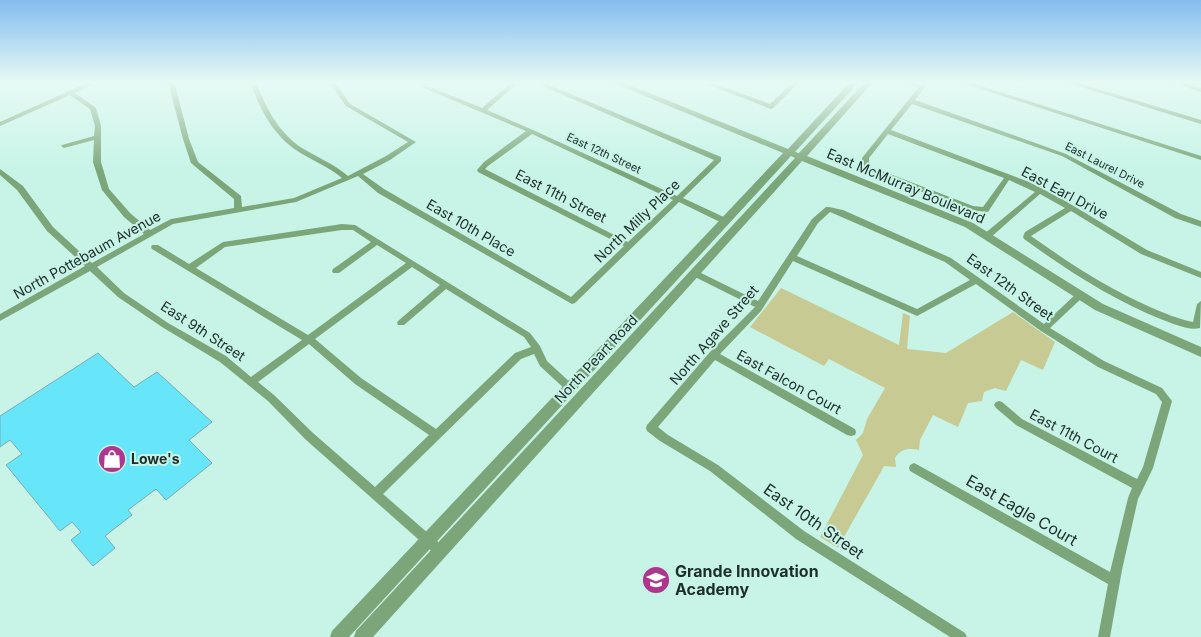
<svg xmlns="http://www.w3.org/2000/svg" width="1201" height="637" font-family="Inter,sans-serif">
<rect width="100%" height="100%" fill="#c7f4e7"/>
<!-- green -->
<path fill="#c8ca93" d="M781,288L899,345L903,313L910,316L907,349L946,353L1013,312L1055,342L1043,370L1021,360L1006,391L995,388L984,392L982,401L968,403L958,427L933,415L920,440L919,450C909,448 901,448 895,458L896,467L884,466C869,494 853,520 838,548L820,537L863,455L856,440L863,433L867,419L885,388L829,359L824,366L750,327Z"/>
<!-- building -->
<path fill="#67e6f9" stroke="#7daab1" d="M98,353L134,387L157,372L212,422L189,440L212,463L166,500L156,489L128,510L132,515L105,536L115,548L93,566L71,540L81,532L72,522L60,531L6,465L22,454L10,440L0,447V416Z"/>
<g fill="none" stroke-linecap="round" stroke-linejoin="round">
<!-- minor -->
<g fill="#7ca679" fill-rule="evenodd">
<path d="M89,82H98L75,93L96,108L101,126V162L109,189L130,213L150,230L171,219L234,208V199L191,163L183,139L169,86L164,82H172L175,85L189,139L198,162L241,196L242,207L294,198L342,178C329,167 313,161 299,152C273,136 260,109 250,82H256C266,108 278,132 302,148C317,157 334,164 348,176L386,156L408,142L346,106L329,82H335L350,104L416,142L390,160L363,174L384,189L571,297L624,246L478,172L477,170L484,162L526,131L426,89L416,82H423L430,87L482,108L512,82H519L487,110L533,130L677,196L714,160L533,82H542L721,157V161L683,198L728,219L729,221L725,224L722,223L679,202L575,303L572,304L378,193L358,176L296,202L173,224L97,267L124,293L168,323L226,356L251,377L302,340L152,249L151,247L152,245H158L189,264L223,242L342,224L355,225L530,333L540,346L547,361L573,385L575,388L573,391L570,392L567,391L540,366L534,354L521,359L383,494L444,547L446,551L444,555L440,557L436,555L305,439L268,401L220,362L162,327L118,297L90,271L0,321V314L85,266L47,231L17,190L0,175V169L23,186L53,227L92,263L144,234L124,217L102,190L93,162L94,140L64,148L61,146L62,145L94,136L95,126L90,109L70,95L0,126V122ZM532,134L673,200L628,242L485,169L488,166ZM342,230H353L371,242L333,269L332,271L333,273H339L377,245L406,263L308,335L196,268L225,247ZM412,267L440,285L398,321L397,323L398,325H404L446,289L524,337L531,347L515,353L436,429L361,378L315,339ZM309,344L355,384L429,435L375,487L313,433L274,395L258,382Z"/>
<path d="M701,82H710L770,104L793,82H800L773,108L771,109Z"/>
<path d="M904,82H914L921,85L923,82H929L915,100L1066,154L1181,214L1201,221V227L1175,218L1062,156L912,104L891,130L1029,182L1062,199L1147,250L1201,272V278L1141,254L1071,211L1031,236C1069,263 1107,288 1150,307C1164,313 1178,319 1193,322L1197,304L1201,301L1200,328C1189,331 1174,324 1163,320C1113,300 1068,271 1024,239L1023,237L1025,232L1065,208L1040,194L990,238H984L983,236L984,234L1035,192L1009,180L988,212L969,210L863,169L862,158L918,88ZM888,134L1004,178L983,207L973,206L869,166V158Z"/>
<path d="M959,82H969L1201,156V160Z"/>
<path d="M1065,82H1075L1201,120V124Z"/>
<path d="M1170,82H1180L1201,88V92Z"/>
<path d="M826,207H829L843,210L951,258L1044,324L1077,293H1083L1084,295L1083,297L1050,328L1104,361L1162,388L1172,401L1153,468L1138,499L1122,570L1110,637H1098L1108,584L910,471L909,468L910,465L914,463L918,465L1110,572L1128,498L1132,488L1016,425L996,408L994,405L996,402L999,401L1002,402L1022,419L1137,479L1143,467L1162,402L1156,394L1098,367L1041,331L976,284L917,316L793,261L761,311L720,354L855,429L856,432L855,435L851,436L847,435L715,360L658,427L668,435L718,465L804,531L965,633L967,637H950L796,539L710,471L660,441L647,431L646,428L647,425L710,352L755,307L691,275L690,273L691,271H697L758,301L812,219ZM830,212L945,262L970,280L917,309L797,256L818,223Z"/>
</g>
<!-- tertiary -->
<path fill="#7ca679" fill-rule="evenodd" d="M611,82H622L788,149L850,82H859L795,152L799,153L865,82H873L807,156L973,223L1103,304L1201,347V357L1095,310L965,227L802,161L373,637H354L356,631L795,158L791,156L349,637H330L332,631L783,153Z"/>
</g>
<!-- sky -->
<linearGradient id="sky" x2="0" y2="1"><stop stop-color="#83bdef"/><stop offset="0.48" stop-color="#e6faf4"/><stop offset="1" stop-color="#e6faf4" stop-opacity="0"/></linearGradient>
<rect width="1201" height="171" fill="url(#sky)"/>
<!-- icons -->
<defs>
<symbol id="shop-disc" viewBox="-11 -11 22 22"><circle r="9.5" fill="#ae368c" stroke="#c7f4e7"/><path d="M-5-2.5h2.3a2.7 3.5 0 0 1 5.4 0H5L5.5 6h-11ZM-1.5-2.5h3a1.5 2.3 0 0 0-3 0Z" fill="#fff"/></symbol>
<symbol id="school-disc" viewBox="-11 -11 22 22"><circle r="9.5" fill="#ae368c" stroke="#c7f4e7"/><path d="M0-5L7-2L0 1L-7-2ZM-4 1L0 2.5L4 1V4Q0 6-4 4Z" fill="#fff"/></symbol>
</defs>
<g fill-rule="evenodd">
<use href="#shop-disc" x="96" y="443" width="32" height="32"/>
<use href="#school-disc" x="640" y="564" width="32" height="32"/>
</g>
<g text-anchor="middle" stroke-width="4" stroke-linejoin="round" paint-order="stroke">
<!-- far-street labels -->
<g font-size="11" fill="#1d2e2a" stroke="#c7f4e7">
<text transform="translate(604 153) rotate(25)" y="4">East 12th Street</text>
<text transform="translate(1105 165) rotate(27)" y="4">East Laurel Drive</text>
</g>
<!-- street labels -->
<g font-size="14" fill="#1d2e2a" stroke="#c7f4e7">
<text transform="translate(906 186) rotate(23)" y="5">East McMurray Boulevard</text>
<text transform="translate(1065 193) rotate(28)" y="5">East Earl Drive</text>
<text transform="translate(561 196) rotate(27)" y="5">East 11th Street</text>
<text transform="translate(637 221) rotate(-44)" y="5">North Milly Place</text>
<text transform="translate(471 228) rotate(30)" y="5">East 10th Place</text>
<text transform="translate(87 255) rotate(-29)" y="5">North Pottebaum Avenue</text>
<text transform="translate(1010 287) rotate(36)" y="5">East 12th Street</text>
<text transform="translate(203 331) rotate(33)" y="5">East 9th Street</text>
<text transform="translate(714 335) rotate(-49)" y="5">North Agave Street</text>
<text transform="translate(596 359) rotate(-47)" y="5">North Peart Road</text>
<text transform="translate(789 382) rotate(29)" y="5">East Falcon Court</text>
<text transform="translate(1074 436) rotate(28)" y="5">East 11th Court</text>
</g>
<!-- poi labels -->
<g font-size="14" font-weight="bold" fill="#1d2e2a" stroke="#c7f4e7" text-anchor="start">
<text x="131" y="464">Lowe's</text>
</g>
<!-- near-street labels -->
<g font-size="16" fill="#1d2e2a" stroke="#c7f4e7">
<text transform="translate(1022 510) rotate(30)" y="6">East Eagle Court</text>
<text transform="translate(814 521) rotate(35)" y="6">East 10th Street</text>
</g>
<!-- near-poi labels -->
<g font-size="16" font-weight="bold" fill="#1d2e2a" stroke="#c7f4e7" text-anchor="start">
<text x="675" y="577">Grande Innovation<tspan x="675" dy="18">Academy</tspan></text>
</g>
</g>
</svg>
